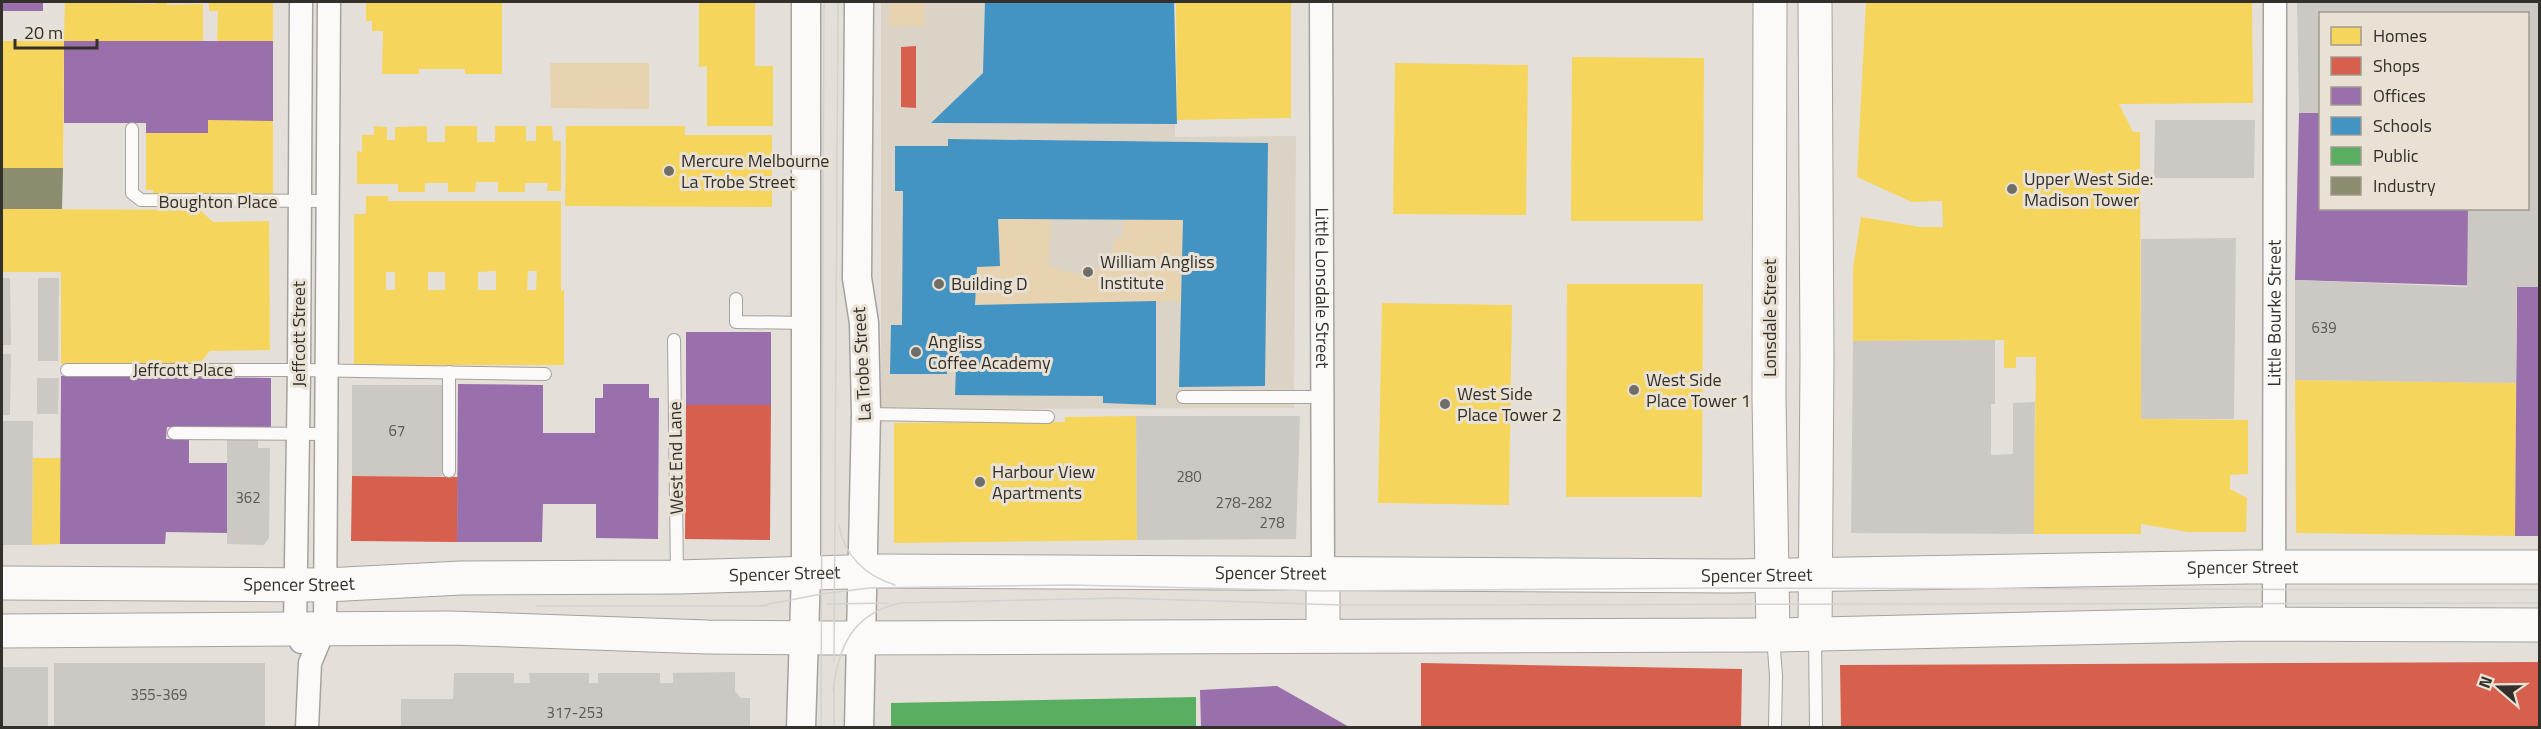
<svg xmlns="http://www.w3.org/2000/svg" width="2541" height="729" font-family="'Titillium Web',sans-serif">
<rect width="100%" height="100%" fill="#e4e0d9"/>
<!-- built -->
<path fill="#dbd3c6" d="M881,2H1175V137L1296,136L1294,408L881,409Z"/>
<!-- green -->
<g fill="#e7d3b0">
<path d="M890,2H925V26H889Z"/>
<path d="M550,63H649V109L551,108Z"/>
<path d="M998,219H1050L1049,266L1074,274L1107,268L1116,237L1122,238L1124,220H1183L1181,301L975,305L977,267L1000,265Z"/>
</g>
<!-- homes -->
<g fill="#f6d55c" fill-rule="evenodd">
<path d="M65,2L156,4V2H167V5L203,4V41H64Z"/>
<path d="M209,2H273V41L217,42L218,11H209Z"/>
<path d="M366,2H502V74H465V69H419V74H382L383,31H372V21H366Z"/>
<path d="M699,2H755V66H773V126H707V66L699,67Z"/>
<path d="M1176,2H1291V118L1177,120Z"/>
<path d="M1866,2H2252L2253,103L2119,104L2133,132H2140L2141,419L2248,420V474L2230,475V489L2247,498L2246,532H2188L2141,524V534H2034L2036,357H2016V368H2004V340L1853,341V268L1861,217L1920,227H1943L1942,201L1912,202L1857,177Z"/>
<path d="M2,41H64L63,168H2Z"/>
<path d="M1572,57L1704,58L1703,221H1571Z"/>
<path d="M1395,63L1528,65L1526,215L1393,214Z"/>
<path d="M208,120L273,121V196H153V190H146V133H208Z"/>
<path d="M374,126L387,127V140H395V127L427,126V142H445V126H477V142H495V126H526V141H536V126H552L553,141H561V191H547L548,183H525V192H498V182H476L475,192H448V183H425V192H398V184H357V151L362,152V135H374Z"/>
<path d="M566,126H685V135H772V207L565,206Z"/>
<path d="M366,196H388V201H561V291L564,290V365H354V214H366ZM496,271V290H478V272ZM528,271H537L536,290H527ZM386,272H395V290H386ZM428,272H445V290H428Z"/>
<path d="M2,209L200,210L213,222L269,221L270,350L210,351L199,364H61V272H2Z"/>
<path d="M1567,284H1703L1702,497H1566Z"/>
<path d="M1382,303L1512,305L1509,505L1378,503Z"/>
<path d="M2295,380L2516,383L2515,536L2296,533Z"/>
<path d="M1136,416L1137,540L894,543V423L1065,422V417Z"/>
<path d="M33,458H61L60,544L32,545Z"/>
</g>
<!-- shops -->
<g fill="#d6604d">
<path d="M916,46V108L901,107V47Z"/>
<path d="M686,405H771L770,540L685,539Z"/>
<path d="M352,476L458,477L457,542L351,541Z"/>
<path d="M2540,662V728H1841L1840,665Z"/>
<path d="M1421,663L1742,669L1741,728H1421Z"/>
</g>
<!-- offices -->
<g fill="#9970ab">
<rect x="2" y="2" width="41" height="9"/>
<path d="M64,41H273V121L208,120V133H146V123H64Z"/>
<path d="M2299,113H2320V208H2528V114H2540V536H2515L2517,287L2295,280Z"/>
<rect x="686" y="332" width="85" height="73"/>
<path d="M61,376L271,378V429L167,427L166,439H189V463H227V533L166,532L165,544H60Z"/>
<path d="M458,384L543,385V433H595V398H603V384H649V398H659L658,539L596,538V504H543L542,542H457Z"/>
<path d="M1277,686L1351,728H1201L1200,690Z"/>
</g>
<!-- schools -->
<g fill="#4393c3">
<path d="M985,2H1174L1177,124L931,123L983,73Z"/>
<path d="M948,139L1268,143L1265,386L1179,387L1183,220L998,219L1000,266L977,267L975,305L1156,301V405L1103,403V396L955,395L956,367H947V374H890L891,325H902L903,191H895V146H948Z"/>
</g>
<!-- public -->
<path fill="#5aae61" d="M1196,697V728H891V703Z"/>
<!-- industry -->
<path fill="#8c8c6e" d="M2,168H63L62,209H2Z"/>
<!-- building -->
<g fill="#ccc9c4">
<path d="M2297,2H2540V287H2517L2516,383L2295,380V280L2467,287L2468,208H2528V14H2320V113H2299Z"/>
<path d="M2155,120H2255L2254,178H2154Z"/>
<path d="M2236,238L2234,419H2141V239Z"/>
<path d="M2,278H10L11,345H2Z"/>
<path d="M38,278H59L58,361H38Z"/>
<path d="M1995,340V404H1991V455L2013,454V403L2035,402L2034,534L1851,533L1853,341Z"/>
<path d="M2,354H11L10,415H2Z"/>
<path d="M37,378H59L58,414H37Z"/>
<rect x="352" y="385" width="90" height="91"/>
<path d="M1136,416H1300L1296,539L1137,540Z"/>
<path d="M2,421H33L32,545H2Z"/>
<path d="M227,439L258,440V448H270L269,538L264,545L227,544Z"/>
<rect x="54" y="663" width="211" height="65"/>
<rect x="2" y="667" width="46" height="61"/>
<path d="M735,672V691L741,698H750V728H401V699H453L454,673H514V683H530L529,673H589V683H598V673H660V683H673V673Z"/>
</g>
<g fill="none" stroke-linecap="round" stroke-linejoin="round">
<defs>
<g id="service">
<path d="M132,129V193L141,200L327,201"/>
<path d="M736,299V322L806,323"/>
<path d="M674,340L677,575"/>
<path d="M67,370H299L545,374"/>
<path d="M1183,397H1322"/>
<path d="M866,414L1048,417"/>
<path d="M174,433L326,434"/>
<path d="M449,471V372"/>
<path d="M1773,636L1776,676L1775,728"/>
<path d="M1815,636L1816,728"/>
</g>
<g id="minor">
<path d="M301,2L299,370L295,628L301,642"/>
<path id="s1" d="M1321,2L1323,575"/>
<path id="s2" d="M2274,625L2275,2"/>
<path d="M307,728L310,663L325,627L329,2"/>
</g>
<g id="tertiary">
<path d="M801,728L806,573V2"/>
<path d="M859,728L866,414L864,323L857,278L859,2"/>
</g>
<g id="secondary">
<path d="M1770,2L1769,399L1773,635"/>
<path d="M1815,2L1817,359L1815,635"/>
<path d="M1323,575V636"/>
<path id="s3" d="M2,583L326,585L461,578L677,577L883,571L1731,576L2248,567H2540"/>
<path d="M2,631L450,628L707,637L834,638L1773,635L2248,624L2540,625"/>
</g>
</defs>
<!-- service casing -->
<use href="#service" stroke="#a5a29e" stroke-width="14"/>
<!-- minor casing -->
<use href="#minor" stroke="#a5a29e" stroke-width="25"/>
<!-- tertiary casing -->
<use href="#tertiary" stroke="#a5a29e" stroke-width="31"/>
<!-- secondary casing -->
<use href="#secondary" stroke="#a5a29e" stroke-width="35"/>
<!-- service -->
<use href="#service" stroke="#fbfaf9" stroke-width="12"/>
<!-- minor -->
<use href="#minor" stroke="#fbfaf9" stroke-width="22"/>
<!-- tertiary -->
<use href="#tertiary" stroke="#fbfaf9" stroke-width="28"/>
<!-- secondary -->
<use href="#secondary" stroke="#fbfaf9" stroke-width="33"/>
<!-- tram -->
<g stroke="#d4d2d0" stroke-width="1.5">
<path d="M839,525C844,556 866,576 895,585"/>
<path d="M827,604L887,603"/>
<path d="M536,606H767"/>
<path d="M760,606L821,594L869,588L1071,585L1323,591L1709,588L2540,590"/>
<path d="M834,662L838,2"/>
<path d="M834,686V728"/>
<path d="M833,692C838,647 852,614 900,603L1117,598L1341,605L2540,603"/>
<path d="M821,728L824,2"/>
</g>
</g>
<!-- markers -->
<g fill="#716e68" stroke="#e8e1d4" stroke-width="2">
<circle cx="669" cy="171" r="6"/>
<circle cx="2012" cy="189" r="6"/>
<circle cx="1088" cy="272" r="6"/>
<circle cx="939" cy="284" r="6"/>
<circle cx="916" cy="352" r="6"/>
<circle cx="1634" cy="390" r="6"/>
<circle cx="1445" cy="404" r="6"/>
<circle cx="980" cy="482" r="6"/>
</g>
<g text-anchor="middle" stroke-width="6" stroke-linejoin="round" paint-order="stroke">
<!-- number labels -->
<g font-size="15" fill="#5b5853">
<text x="2324" y="333">639</text>
<text x="397" y="436">67</text>
<text x="1189" y="482">280</text>
<text x="248" y="503">362</text>
<text x="1244" y="508">278-282</text>
<text x="1272" y="528">278</text>
<text x="159" y="700">355-369</text>
<text x="575" y="718">317-253</text>
</g>
<!-- poi labels -->
<g font-size="18" fill="#33302b" stroke="#e8e1d4" text-anchor="start">
<text x="681" y="167">Mercure Melbourne<tspan x="681" dy="21">La Trobe Street</tspan></text>
<text x="2024" y="185">Upper West Side:<tspan x="2024" dy="21">Madison Tower</tspan></text>
<text x="1100" y="268">William Angliss<tspan x="1100" dy="21">Institute</tspan></text>
<text x="951" y="290">Building D</text>
<text x="928" y="348">Angliss<tspan x="928" dy="21">Coffee Academy</tspan></text>
<text x="1646" y="386">West Side<tspan x="1646" dy="21">Place Tower 1</tspan></text>
<text x="1457" y="400">West Side<tspan x="1457" dy="21">Place Tower 2</tspan></text>
<text x="992" y="478">Harbour View<tspan x="992" dy="21">Apartments</tspan></text>
</g>
<!-- street labels -->
<g font-size="18" fill="#33302b" stroke="#e8e1d4">
<text x="218" y="208">Boughton Place</text>
<text dy="6" stroke="none"><textPath href="#s1" startOffset="286">Little Lonsdale Street</textPath></text>
<text dy="6" stroke="none"><textPath href="#s2" startOffset="312">Little Bourke Street</textPath></text>
<text transform="translate(1770 318) rotate(-90)" y="6">Lonsdale Street</text>
<text transform="translate(299 334) rotate(-90)" y="6">Jeffcott Street</text>
<text transform="translate(862 364) rotate(-93)" y="6">La Trobe Street</text>
<text x="183" y="376">Jeffcott Place</text>
<text transform="translate(676 458) rotate(-91)" y="6">West End Lane</text>
<text dy="6" stroke="none"><textPath href="#s3" startOffset="2241">Spencer Street</textPath></text>
<text dy="6" stroke="none"><textPath href="#s3" startOffset="783">Spencer Street</textPath></text>
<text dy="6" stroke="none"><textPath href="#s3" startOffset="1269">Spencer Street</textPath></text>
<text dy="6" stroke="none"><textPath href="#s3" startOffset="1755">Spencer Street</textPath></text>
<text dy="6" stroke="none"><textPath href="#s3" startOffset="297">Spencer Street</textPath></text>
</g>
</g>
<!-- border -->
<rect width="2541" height="729" fill="none" stroke="#33302b" stroke-width="6"/>
<!-- legend -->
<rect x="2319" y="12" width="210" height="198" fill="#e8e1d4" stroke="#a09a90" stroke-width="1.5"/>
<rect x="2331" y="27" width="30" height="18" fill="#f6d55c" stroke="#a09a90" stroke-width="1.5"/>
<text x="2373" y="42" font-size="18" fill="#33302b">Homes</text>
<rect x="2331" y="57" width="30" height="18" fill="#d6604d" stroke="#a09a90" stroke-width="1.5"/>
<text x="2373" y="72" font-size="18" fill="#33302b">Shops</text>
<rect x="2331" y="87" width="30" height="18" fill="#9970ab" stroke="#a09a90" stroke-width="1.5"/>
<text x="2373" y="102" font-size="18" fill="#33302b">Offices</text>
<rect x="2331" y="117" width="30" height="18" fill="#4393c3" stroke="#a09a90" stroke-width="1.5"/>
<text x="2373" y="132" font-size="18" fill="#33302b">Schools</text>
<rect x="2331" y="147" width="30" height="18" fill="#5aae61" stroke="#a09a90" stroke-width="1.5"/>
<text x="2373" y="162" font-size="18" fill="#33302b">Public</text>
<rect x="2331" y="177" width="30" height="18" fill="#8c8c6e" stroke="#a09a90" stroke-width="1.5"/>
<text x="2373" y="192" font-size="18" fill="#33302b">Industry</text>
<!-- north arrow -->
<g transform="translate(2499 687) rotate(290)" stroke="#e8e1d4" stroke-width="4.5" paint-order="stroke">
<path d="M0-4.5L10 22L0 15L-10 22Z" fill="#33302b"/>
<text y="-9" font-size="16" font-weight="bold" text-anchor="middle" fill="#33302b">N</text>
</g>
<!-- scale -->
<path d="M15 39v9h82v-9" fill="none" stroke="#33302b" stroke-width="3"/>
<text x="24" y="39" font-size="18" fill="#33302b" stroke="#e8e1d4" stroke-width="4.5" paint-order="stroke">20 m</text>
</svg>
